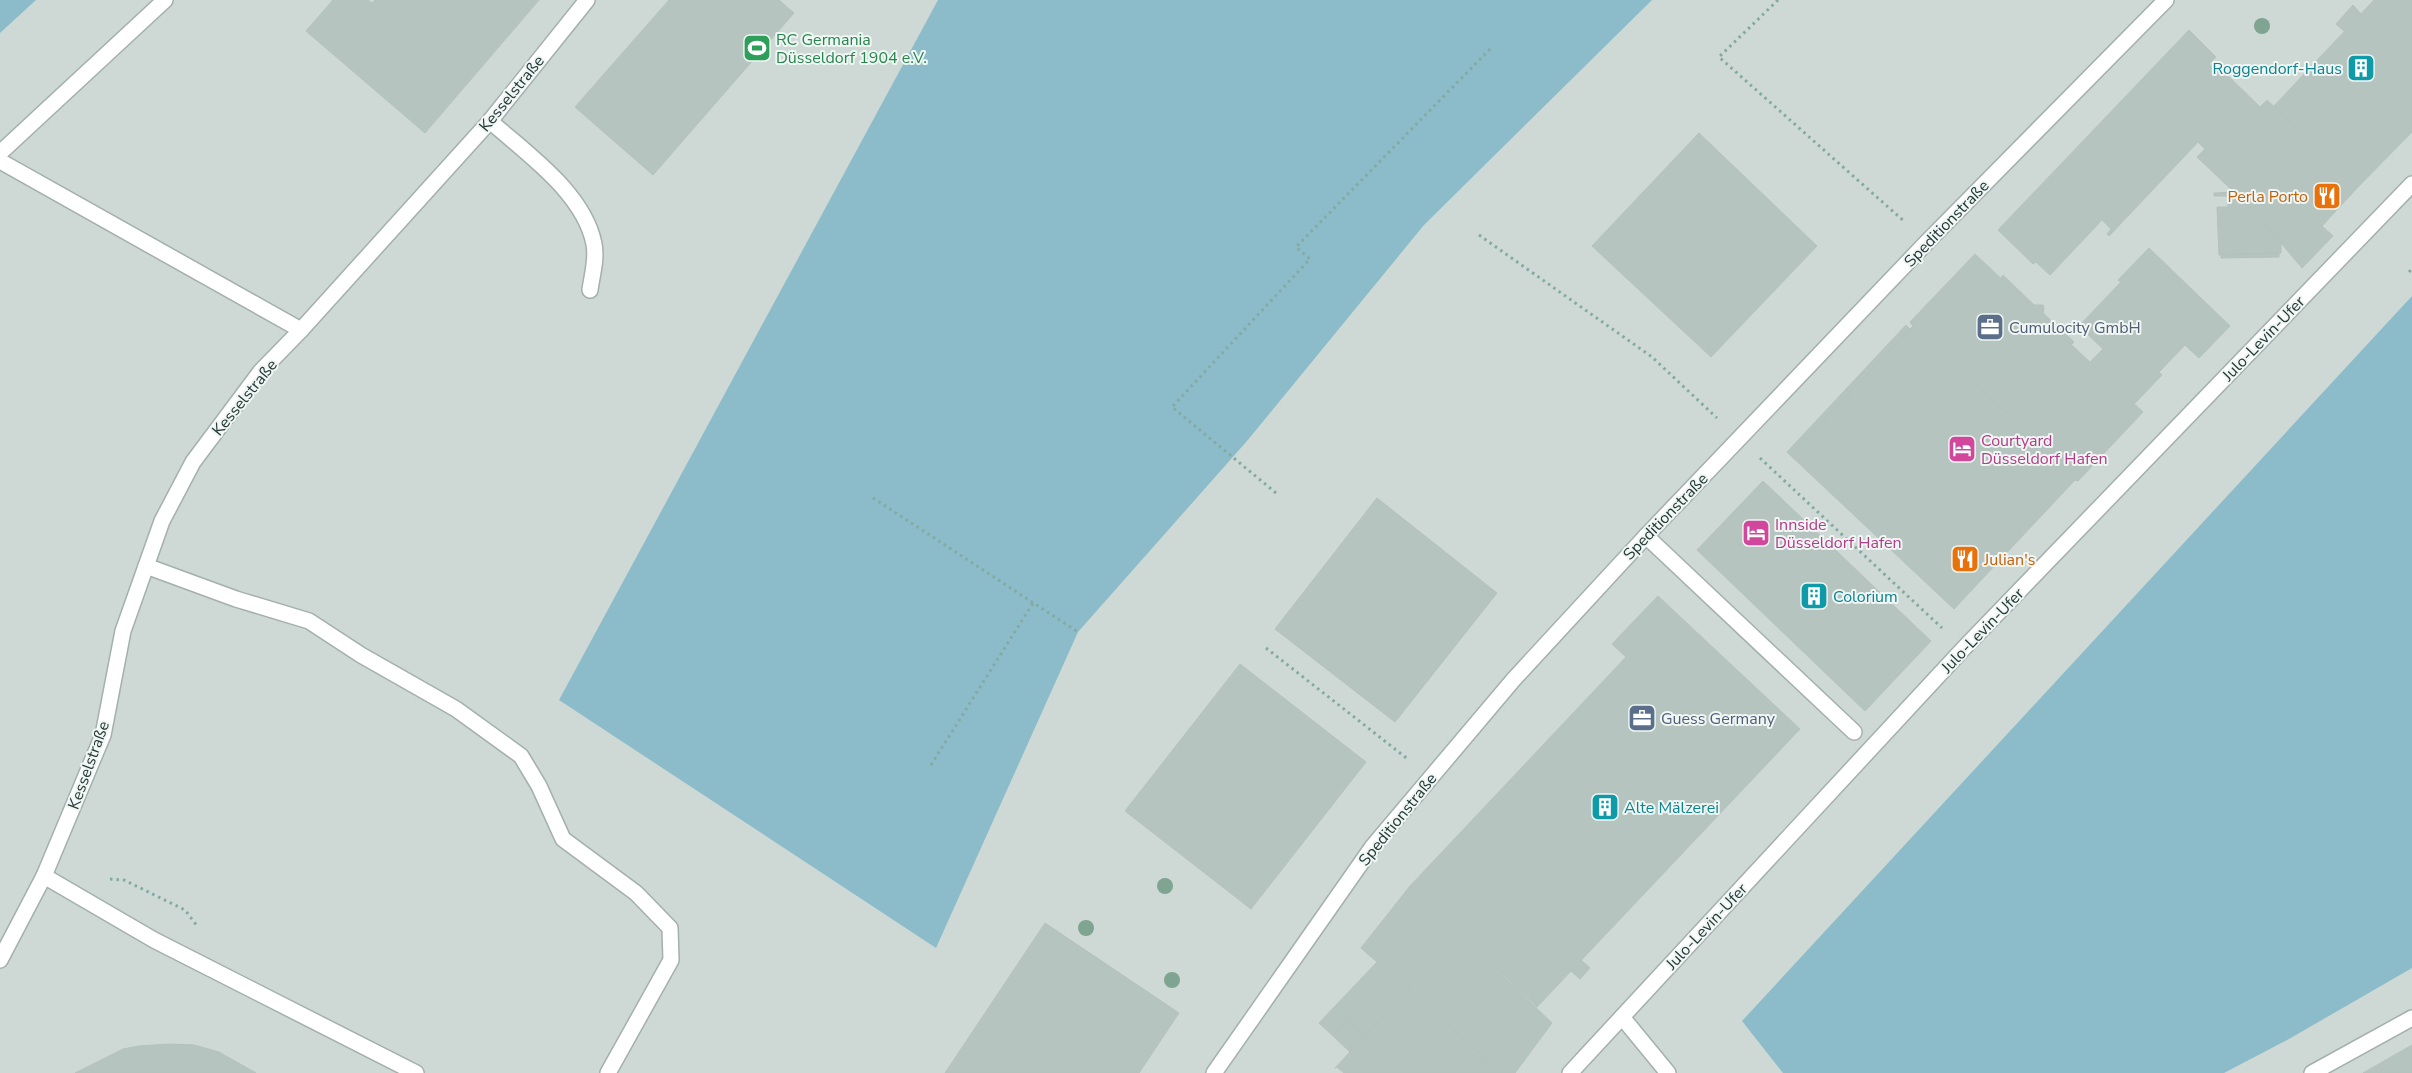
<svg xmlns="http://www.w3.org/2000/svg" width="2412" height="1073" font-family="'Nunito Sans',sans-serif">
<rect width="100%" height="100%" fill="#e0e9e6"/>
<!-- built -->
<rect fill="#ced9d5" x="0" y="0" width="2412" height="1073"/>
<!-- water -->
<g fill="#8cbcca">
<path d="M0,0H36L0,33Z"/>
<path d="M938,0H1652L1424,225L1247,441L1078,632L936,948L559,700Z"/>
<path d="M2412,296V968L2289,1039L2224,1073H1783L1742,1021Z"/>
</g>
<!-- building -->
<g fill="#b6c4bf" stroke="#b3c2bd">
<path d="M333,0H368L372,3L375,0H539L425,133L306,31Z"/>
<path d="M669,0H779L794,13L653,175L575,107Z"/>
<path d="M2374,0H2412V132L2358,187L2274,106Z"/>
<path d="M2353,5L2361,14L2344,31L2336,24Z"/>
<path d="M2189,30L2216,57L2209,64L2217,71L2220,68L2260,107L2267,100L2358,187L2322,226L2333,236L2302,268L2255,212L2197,157L2205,149L2198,142L2109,236L2107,234L2111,229L2102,220L2050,275L2036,262L2033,264L1998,230Z"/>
<path d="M1699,133L1817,246L1711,357L1592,246Z"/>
<path d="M2234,192L2255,212L2281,243V253L2219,255L2217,207H2228V196H2214V193Z"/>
<path d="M2149,248L2230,326L2199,358L2185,345L2159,372L2162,375L2134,404L2090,362L2103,349L2079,326L2121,282L2118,280Z"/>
<path d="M2279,253V257L2221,258V255Z"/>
<path d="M1975,254L2143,412L2078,481L1910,322Z"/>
<path d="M2003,275L2034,305H2043L2044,308L2043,313L2074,342L2071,345L2001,278Z"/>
<path d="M1910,322L2078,481L2075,480L1954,609L1790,455L1913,326Z"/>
<path d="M1906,325L1910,329L1790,455L1787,452Z"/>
<path d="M1763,481L1931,641L1865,711L1697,550Z"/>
<path d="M1377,498L1497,593L1395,722L1275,629Z"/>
<path d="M1658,596L1800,729L1537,1007L1410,886L1626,657L1612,644Z"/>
<path d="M1240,664L1366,762L1251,909L1125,811Z"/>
<path d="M1410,886L1552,1023L1515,1073H1477L1489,1060L1487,1061L1408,987L1409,989L1365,1036L1347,1019L1333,1036L1319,1023L1377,962L1361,948Z"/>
<path d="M1045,923L1179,1013L1139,1073H945Z"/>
<path d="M1581,960L1590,968L1580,979L1571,971Z"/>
<path d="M1408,987L1487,1061L1489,1060L1477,1073H1344L1337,1067L1335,1068L1409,989Z"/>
<path d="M1347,1019L1365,1036L1350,1052L1333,1036Z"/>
<path d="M170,1044L194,1045L219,1052L256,1073H75L123,1049L139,1046Z"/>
<path d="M2412,1045V1073H2363Z"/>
</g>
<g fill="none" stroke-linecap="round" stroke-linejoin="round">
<defs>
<g id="minor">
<path d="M490,121C527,154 584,193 594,244C597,259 592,275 590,290"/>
<path d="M0,153L165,0"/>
<path d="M0,161L301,330"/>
<path d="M1646,536L1854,732"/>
<path d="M146,566L236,599L309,621L361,655L456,709L521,756L539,786L563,839L636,893L670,928L671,960L608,1073"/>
<path d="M44,876L154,940L416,1073"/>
<path d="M0,960L44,876L103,735L123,631L162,521L193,462L261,371L301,330L490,121L587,0"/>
<path d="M1622,1017L1668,1073"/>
<path d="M1214,1073L1373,846L1514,679L1646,536L1927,242L2166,0"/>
<path d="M1570,1073L1964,648L2412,184"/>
<path d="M2312,1073L2412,1018"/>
</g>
</defs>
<!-- minor casing -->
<use href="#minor" stroke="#a3b0ad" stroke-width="18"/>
<!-- path -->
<g stroke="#83aaa1" stroke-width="3" stroke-dasharray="2.5 4" stroke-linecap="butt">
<path d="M1778,0L1719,57L1905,222"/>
<path d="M1479,235L1652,357L1717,418"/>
<path d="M2409,272L2412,269"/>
<path d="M1760,458L1942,628"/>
<path d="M1276,493L1172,407L1310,259L1296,247L1493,46"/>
<path d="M873,498L1078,632"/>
<path d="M1266,648L1409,760"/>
<path d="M931,765L1033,603"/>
<path d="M110,879L124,880L185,910L198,927"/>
</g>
<!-- minor -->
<use href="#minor" stroke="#fff" stroke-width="15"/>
</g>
<!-- trees -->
<g fill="#7fa491">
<circle cx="2262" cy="26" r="8"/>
<circle cx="1165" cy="886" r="8"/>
<circle cx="1086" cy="928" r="8"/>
<circle cx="1172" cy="980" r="8"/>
</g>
<!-- icons -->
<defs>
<symbol id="stadium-square" viewBox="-11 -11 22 22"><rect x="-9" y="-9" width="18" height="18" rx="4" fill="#2e9e5b" stroke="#f0f6f4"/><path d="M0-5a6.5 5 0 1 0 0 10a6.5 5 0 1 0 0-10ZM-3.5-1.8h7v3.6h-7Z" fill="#fff"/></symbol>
<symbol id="building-square" viewBox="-11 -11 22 22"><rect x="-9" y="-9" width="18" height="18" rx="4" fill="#0f9aa8" stroke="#f0f6f4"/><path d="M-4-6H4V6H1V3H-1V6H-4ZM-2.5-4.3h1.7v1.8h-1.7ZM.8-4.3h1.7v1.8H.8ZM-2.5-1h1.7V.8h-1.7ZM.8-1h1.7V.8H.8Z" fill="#fff"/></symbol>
<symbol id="restaurant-square" viewBox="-11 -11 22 22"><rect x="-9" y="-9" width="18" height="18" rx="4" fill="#e8710a" stroke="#f0f6f4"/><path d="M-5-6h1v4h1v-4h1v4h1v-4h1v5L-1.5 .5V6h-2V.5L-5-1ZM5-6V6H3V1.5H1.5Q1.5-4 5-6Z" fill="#fff"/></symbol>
<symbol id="office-square" viewBox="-11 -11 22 22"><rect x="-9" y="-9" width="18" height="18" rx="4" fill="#5c6f8a" stroke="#f0f6f4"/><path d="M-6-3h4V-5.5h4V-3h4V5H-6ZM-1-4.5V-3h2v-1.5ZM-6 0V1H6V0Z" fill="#fff"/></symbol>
<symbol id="hotel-square" viewBox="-11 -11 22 22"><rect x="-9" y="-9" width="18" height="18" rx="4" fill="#d1479c" stroke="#f0f6f4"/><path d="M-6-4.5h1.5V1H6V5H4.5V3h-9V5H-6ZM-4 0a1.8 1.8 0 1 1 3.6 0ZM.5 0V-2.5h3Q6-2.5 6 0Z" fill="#fff"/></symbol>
</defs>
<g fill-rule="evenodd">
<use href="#stadium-square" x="741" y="32" width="32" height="32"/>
<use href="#building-square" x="2345" y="52" width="32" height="32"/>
<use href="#restaurant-square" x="2311" y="180" width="32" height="32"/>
<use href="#office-square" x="1974" y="311" width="32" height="32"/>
<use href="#hotel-square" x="1946" y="433" width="32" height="32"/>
<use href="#hotel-square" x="1740" y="517" width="32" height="32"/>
<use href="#restaurant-square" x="1949" y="543" width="32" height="32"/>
<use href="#building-square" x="1798" y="580" width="32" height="32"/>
<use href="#office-square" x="1626" y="702" width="32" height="32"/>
<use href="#building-square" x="1589" y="791" width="32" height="32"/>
</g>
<g text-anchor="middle" stroke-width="4" stroke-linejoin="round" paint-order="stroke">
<!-- leisure labels -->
<g font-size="16" fill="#27864d" stroke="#f0f6f4" text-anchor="start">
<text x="776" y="45">RC Germania<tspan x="776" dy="18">Düsseldorf 1904 e.V.</tspan></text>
</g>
<!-- culture labels -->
<g font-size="16" fill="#0d838f" stroke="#f0f6f4" text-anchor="start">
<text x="2342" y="74" text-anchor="end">Roggendorf-Haus</text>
<text x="1833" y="602">Colorium</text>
<text x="1624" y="813">Alte Mälzerei</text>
</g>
<!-- street labels -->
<g font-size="16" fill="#223834" stroke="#f0f6f4">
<text transform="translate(511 93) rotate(-51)" y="6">Kesselstraße</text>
<text transform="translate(1946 223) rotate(-46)" y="6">Speditionstraße</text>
<text transform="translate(2263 338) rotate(-46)" y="6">Julo-Levin-Ufer</text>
<text transform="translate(244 397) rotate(-51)" y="6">Kesselstraße</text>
<text transform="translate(1665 516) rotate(-46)" y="6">Speditionstraße</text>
<text transform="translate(1982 630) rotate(-46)" y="6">Julo-Levin-Ufer</text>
<text transform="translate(88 765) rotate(-70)" y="6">Kesselstraße</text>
<text transform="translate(1397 819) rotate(-51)" y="6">Speditionstraße</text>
<text transform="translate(1706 926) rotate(-47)" y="6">Julo-Levin-Ufer</text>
</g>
<!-- food labels -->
<g font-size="16" fill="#c56008" stroke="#f0f6f4" text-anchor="end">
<text x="2308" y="202">Perla Porto</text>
<text x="1984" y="565" text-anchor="start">Julian's</text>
</g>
<!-- service labels -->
<g font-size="16" fill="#4e5e75" stroke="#f0f6f4" text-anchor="start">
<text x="2009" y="333">Cumulocity GmbH</text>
<text x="1661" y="724">Guess Germany</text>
</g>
<!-- hotel labels -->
<g font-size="16" fill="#b23c85" stroke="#f0f6f4" text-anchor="start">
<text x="1981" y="446">Courtyard<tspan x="1981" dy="18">Düsseldorf Hafen</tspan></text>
<text x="1775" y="530">Innside<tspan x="1775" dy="18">Düsseldorf Hafen</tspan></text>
</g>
</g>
</svg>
